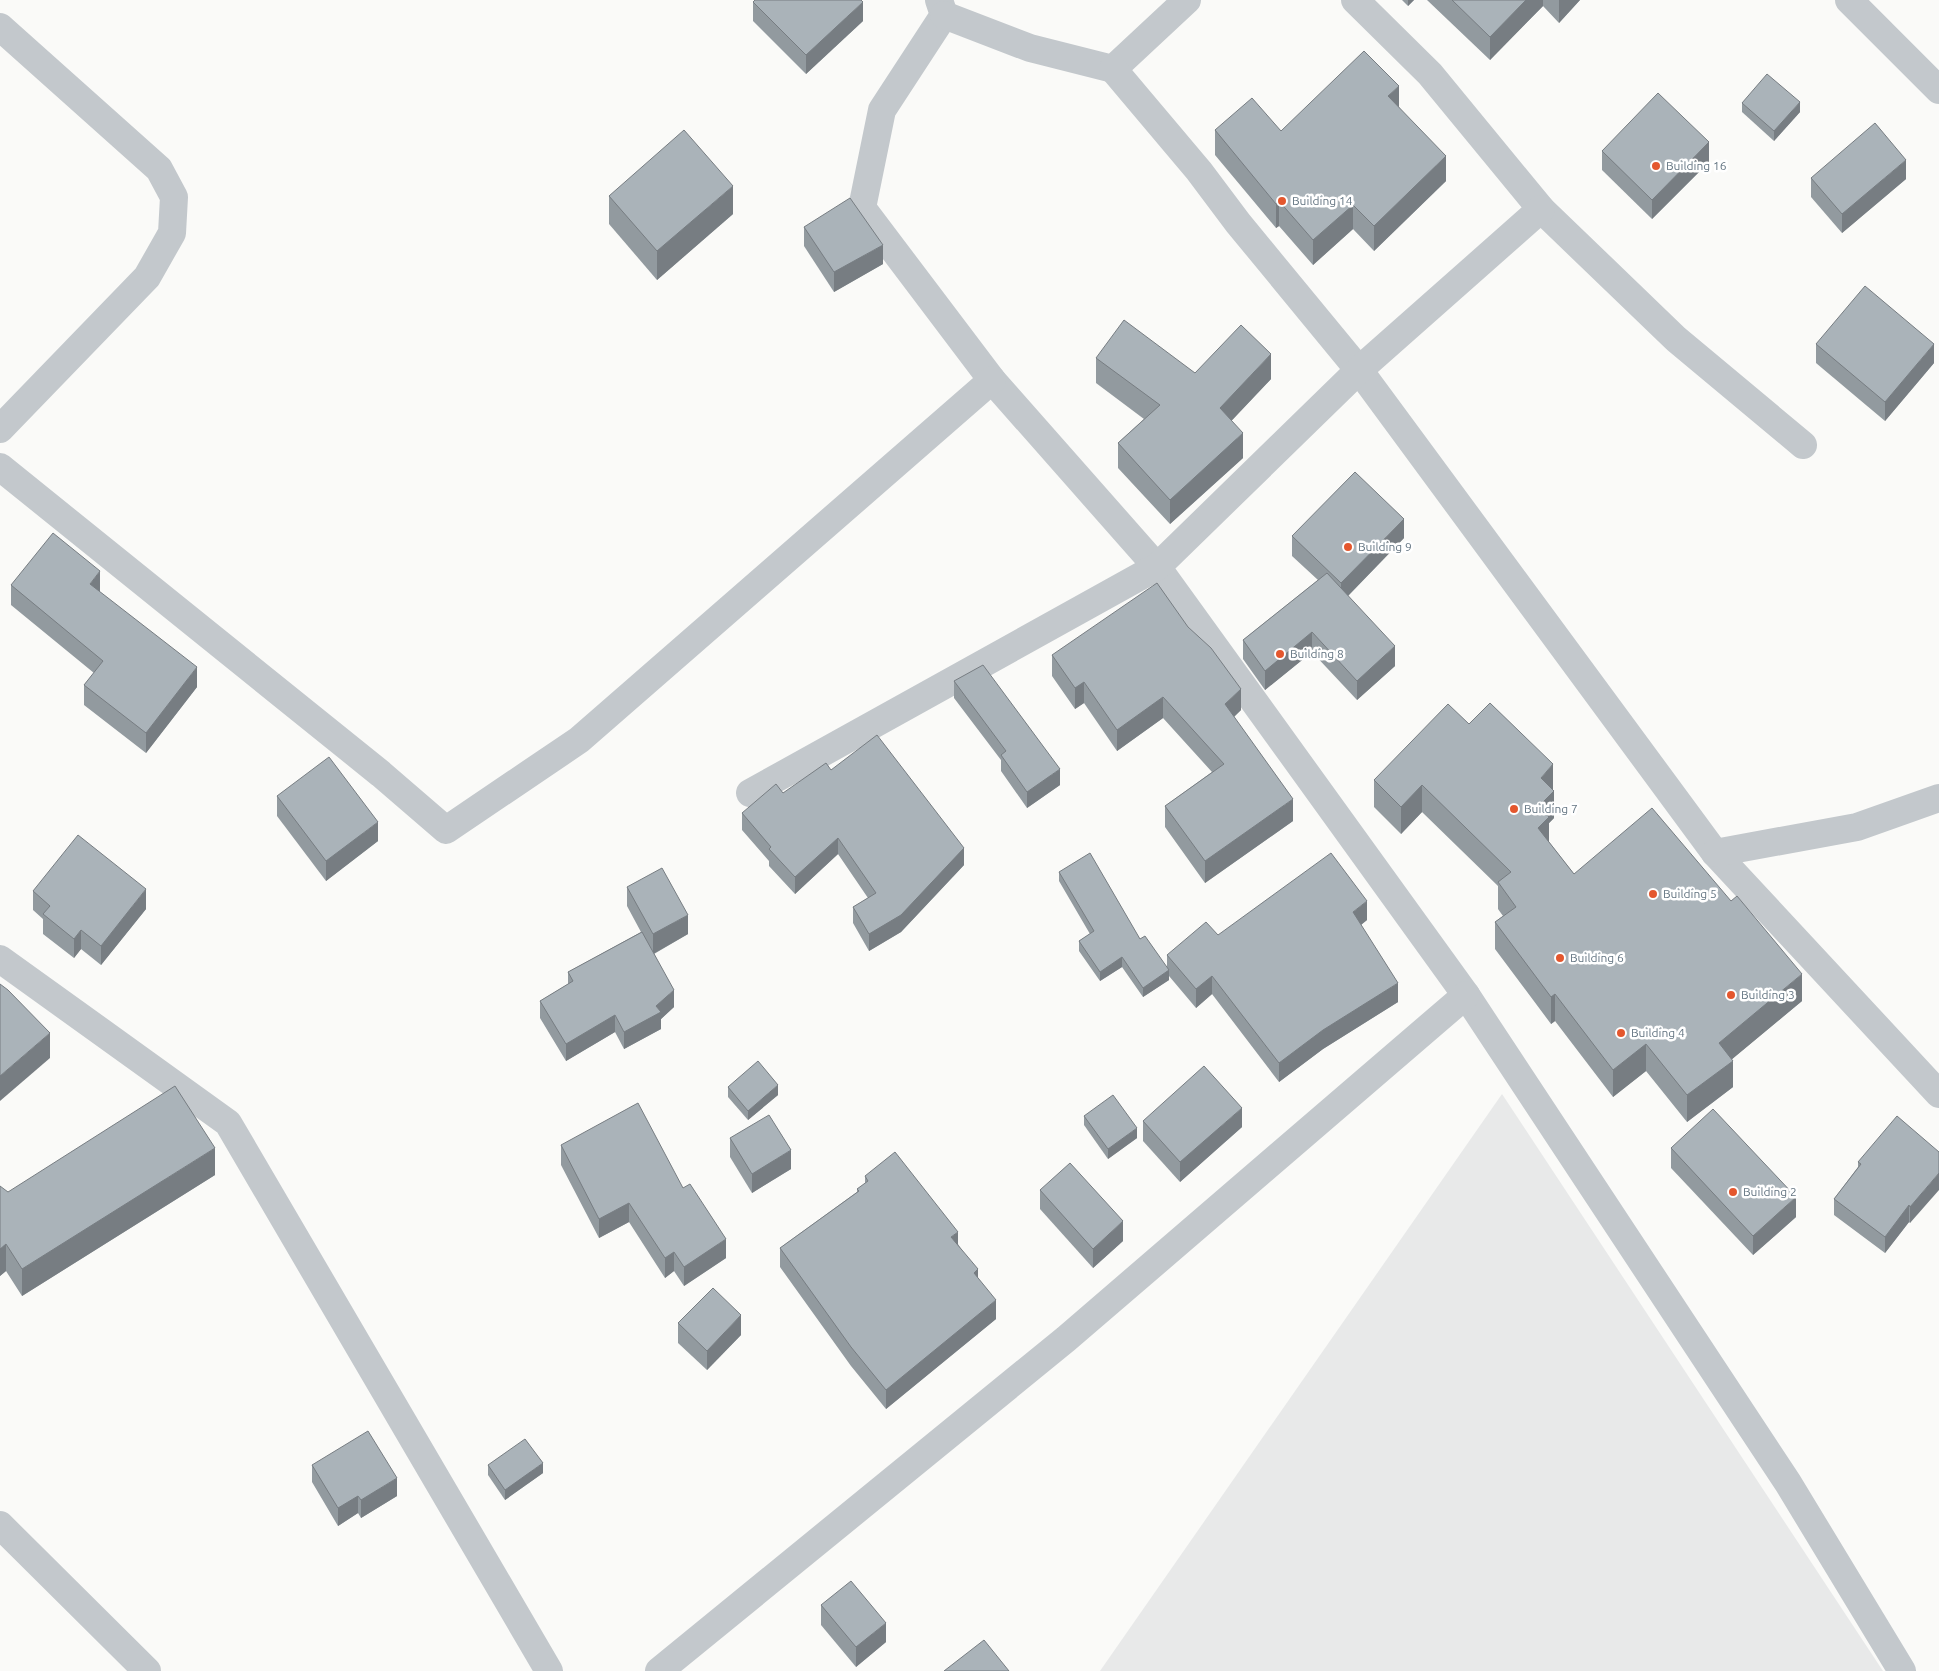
<svg xmlns="http://www.w3.org/2000/svg" width="1939" height="1671" font-family="Ubuntu,sans-serif">
<rect width="100%" height="100%" fill="#fafaf8"/>
<!-- built -->
<path fill="#e8e9e9" d="M1502,1094L1883,1671H1100Z"/>
<g fill="none" stroke-linecap="round" stroke-linejoin="round">
<!-- minor -->
<g stroke="#c3c8cc" stroke-width="28">
<path d="M939,0L944,15L882,110L862,208L992,380L1157,567L1466,995L1788,1483L1902,1671"/>
<path d="M1355,0L1430,74L1541,209L1676,339L1803,445"/>
<path d="M1849,0L1939,90"/>
<path d="M944,15L1030,48L1113,69L1187,0"/>
<path d="M0,27L159,169L174,197L172,233L147,277L0,429"/>
<path d="M1113,69L1199,171L1238,223L1359,370L1715,853L1939,1094"/>
<path d="M0,467L381,774L446,830L579,740L992,380"/>
<path d="M750,793L1157,567L1359,370L1541,209"/>
<path d="M1715,853L1857,827L1939,798"/>
<path d="M0,959L228,1123L549,1671"/>
<path d="M0,1525L147,1671"/>
<path d="M659,1671L1066,1339L1466,995"/>
</g>
</g>
<!-- wall -->
<g fill="#929a9f">
<path d="M1402,0H1414L1408,6Z"/>
<path d="M1427,0H1580L1559,23L1543,6L1490,60Z"/>
<path d="M753,2L863,21L806,74L753,21Z"/>
<path d="M1742,103L1800,112L1774,141L1742,112Z"/>
<path d="M1399,107L1446,181L1374,251L1353,229L1313,265L1279,226L1276,228L1215,155V130L1281,131Z"/>
<path d="M1602,151L1709,162L1652,219L1602,170Z"/>
<path d="M1811,178L1906,179L1842,233L1811,197Z"/>
<path d="M609,196L733,214L657,280L609,224Z"/>
<path d="M804,227L883,264L834,292L804,246Z"/>
<path d="M1816,344L1934,363L1885,421L1816,363Z"/>
<path d="M1096,358L1195,373L1271,379L1231,421L1243,458L1170,524L1118,468V443L1144,419L1096,383Z"/>
<path d="M1292,536L1404,538L1348,596L1395,666L1357,700L1312,652L1265,690L1243,659V640L1318,580L1292,556Z"/>
<path d="M11,585L100,591H99L197,687L146,753L84,705V685L94,673L11,605Z"/>
<path d="M1052,655L1241,710L1234,717L1293,821L1205,883L1165,827V806L1212,772L1163,718L1117,751L1084,703L1075,709L1052,676Z"/>
<path d="M954,681L1060,785L1027,808L1001,771V760L954,698Z"/>
<path d="M1469,724L1553,790L1554,818L1549,823V842L1574,874L1802,1001L1732,1059L1733,1087L1687,1122L1646,1071L1613,1097L1555,1021L1551,1024L1495,949V922L1503,916L1498,909V886L1422,812L1401,834L1374,807V780Z"/>
<path d="M831,770L964,865L901,932L869,951L853,923V907L868,898L838,854L795,894L769,866V861L742,830V813Z"/>
<path d="M277,796L378,841L326,881L277,816Z"/>
<path d="M1059,872L1140,939L1167,968V955L1218,935L1367,920L1361,925L1398,1002L1323,1049L1279,1082L1212,994L1196,1008L1169,976V980L1143,997L1122,967L1100,981L1079,951V941L1090,934L1059,881Z"/>
<path d="M627,887L688,934L654,954L674,1007L661,1019V1029L624,1049L615,1032L566,1061L540,1018V1001L568,984V972L641,932L627,906Z"/>
<path d="M33,891L146,909L101,965L81,949L74,958L43,934V919L33,910Z"/>
<path d="M728,1087L778,1095L748,1120L728,1097Z"/>
<path d="M1084,1116L1137,1138L1108,1159L1084,1125Z"/>
<path d="M1143,1121L1242,1127L1180,1182L1143,1141Z"/>
<path d="M730,1138L791,1169L752,1193L730,1157Z"/>
<path d="M561,1145L683,1188L726,1258L684,1286L674,1271L665,1278L629,1222L599,1238L561,1165Z"/>
<path d="M1671,1148L1796,1217L1753,1255L1671,1168Z"/>
<path d="M1939,1152L1910,1223L1909,1222L1885,1253L1834,1215V1199L1858,1167V1162Z"/>
<path d="M215,1175L22,1296L6,1271L0,1276L8,1192Z"/>
<path d="M865,1176L958,1244L978,1278L996,1319L886,1409L851,1366L780,1267V1248L857,1192V1189L865,1184Z"/>
<path d="M1040,1190L1123,1241L1093,1268L1040,1209Z"/>
<path d="M678,1323L741,1335L707,1370L678,1343Z"/>
<path d="M312,1465L397,1496L361,1518L358,1513L338,1526L312,1482Z"/>
<path d="M488,1465L543,1473L505,1500L488,1475Z"/>
<path d="M821,1605L886,1642L856,1667L821,1625Z"/>
</g>
<!-- shaded-wall -->
<g fill="#777d82">
<path d="M1408,0H1414L1408,6Z"/>
<path d="M1526,0H1543V6L1490,60V37Z"/>
<path d="M1559,0H1580L1559,23Z"/>
<path d="M863,2V21L806,74V55Z"/>
<path d="M1399,86V111L1388,96Z"/>
<path d="M1800,102V112L1774,141V131Z"/>
<path d="M1709,142V162L1652,219V200Z"/>
<path d="M1446,156V181L1374,251V226Z"/>
<path d="M1906,160V179L1842,233V214Z"/>
<path d="M733,186V214L657,280V251Z"/>
<path d="M1279,201V226L1276,228V204Z"/>
<path d="M1353,205V229L1313,265V240Z"/>
<path d="M883,245V264L834,292V272Z"/>
<path d="M1934,344V363L1885,421V402Z"/>
<path d="M1271,354V379L1220,433V408Z"/>
<path d="M1243,433V458L1170,524V500Z"/>
<path d="M1404,519V538L1341,603V583Z"/>
<path d="M100,571V591L90,603V584Z"/>
<path d="M1312,632V652L1265,690V671Z"/>
<path d="M1395,646V666L1357,700V681Z"/>
<path d="M197,667V687L146,753V733Z"/>
<path d="M1084,682V703L1075,709V688Z"/>
<path d="M1241,689V710L1225,725V704Z"/>
<path d="M1163,697V718L1117,751V730Z"/>
<path d="M1553,764V791L1541,778Z"/>
<path d="M1060,769V785L1027,808V792Z"/>
<path d="M1422,785V812L1401,834V807Z"/>
<path d="M1554,791V818L1549,823V844L1538,855V807Z"/>
<path d="M1293,799V821L1205,883V861Z"/>
<path d="M378,822V841L326,881V861Z"/>
<path d="M838,838V854L795,894V877Z"/>
<path d="M964,848V865L901,932L869,951V934Z"/>
<path d="M146,889V909L101,965V946Z"/>
<path d="M1367,901V920L1353,931V912Z"/>
<path d="M688,915V934L653,954V934Z"/>
<path d="M81,930V949L74,958V939Z"/>
<path d="M1122,957V967L1100,981V972Z"/>
<path d="M1169,970V980L1143,997V988Z"/>
<path d="M1802,974V1001L1719,1070V1043Z"/>
<path d="M1212,976V994L1196,1008V989Z"/>
<path d="M1398,983V1002L1323,1049L1279,1082V1063L1323,1030Z"/>
<path d="M674,990V1007L661,1019V1029L624,1049V1032L656,1006Z"/>
<path d="M1555,994V1021L1551,1024V997Z"/>
<path d="M615,1015V1032L566,1061V1044Z"/>
<path d="M50,1033V1058L0,1101V1076Z"/>
<path d="M1646,1044V1071L1613,1097V1070Z"/>
<path d="M1733,1061V1087L1687,1122V1095Z"/>
<path d="M778,1085V1095L748,1120V1111Z"/>
<path d="M1242,1108V1127L1180,1182V1162Z"/>
<path d="M1137,1128V1138L1108,1159V1149Z"/>
<path d="M215,1148V1175L22,1296V1269Z"/>
<path d="M791,1150V1169L752,1193V1174Z"/>
<path d="M1939,1173V1190L1910,1223V1207Z"/>
<path d="M1796,1197V1217L1753,1255V1236Z"/>
<path d="M629,1203V1222L599,1238V1219Z"/>
<path d="M1909,1205V1222L1885,1253V1237Z"/>
<path d="M1123,1221V1241L1093,1268V1249Z"/>
<path d="M958,1232V1250L951,1237Z"/>
<path d="M726,1239V1258L684,1286V1267Z"/>
<path d="M6,1244V1271L0,1276V1249Z"/>
<path d="M674,1252V1271L665,1278V1258Z"/>
<path d="M978,1269V1288L974,1273Z"/>
<path d="M996,1300V1319L886,1409V1390Z"/>
<path d="M741,1315V1335L707,1370V1351Z"/>
<path d="M543,1463V1473L505,1500V1490Z"/>
<path d="M397,1478V1496L361,1518V1500Z"/>
<path d="M358,1496V1513L338,1526V1508Z"/>
<path d="M886,1623V1642L856,1667V1647Z"/>
</g>
<!-- building -->
<g fill="#aab3b9" stroke="#777d82">
<path d="M755,0H861L863,2L806,55L753,2Z"/>
<path d="M1452,0H1526L1490,37Z"/>
<path d="M1364,51L1399,86L1388,96L1446,156L1374,226L1353,205L1313,240L1279,201L1276,204L1215,130L1252,98L1281,131Z"/>
<path d="M1767,74L1800,102L1774,131L1742,103Z"/>
<path d="M1658,93L1709,142L1652,200L1602,151Z"/>
<path d="M1875,123L1906,160L1842,214L1811,178Z"/>
<path d="M684,130L733,186L657,251L609,196Z"/>
<path d="M850,198L883,245L834,272L804,227Z"/>
<path d="M1865,286L1934,344L1885,402L1816,344Z"/>
<path d="M1124,320L1195,373L1241,325L1271,354L1220,408L1243,433L1170,500L1118,443L1160,405L1096,358Z"/>
<path d="M1355,472L1404,519L1341,583L1292,536Z"/>
<path d="M53,533L100,571L90,584L197,667L146,733L84,685L103,661L11,585Z"/>
<path d="M1327,573L1395,646L1357,681L1312,632L1265,671L1243,640Z"/>
<path d="M1157,583L1188,627L1211,648L1241,689L1225,704L1293,799L1205,861L1165,806L1224,764L1163,697L1117,730L1084,682L1075,688L1052,655Z"/>
<path d="M983,665L1060,769L1027,792L1001,755L1006,751L954,681Z"/>
<path d="M1490,703L1553,764L1541,778L1554,791L1538,807L1549,817L1538,828L1574,874L1652,808L1731,901L1737,896L1802,974L1719,1043L1733,1061L1687,1095L1646,1044L1613,1070L1555,994L1551,997L1495,922L1516,907L1498,882L1511,872L1422,785L1401,807L1374,780L1448,704L1469,724Z"/>
<path d="M877,735L964,848L901,915L869,934L853,907L876,893L838,838L795,877L769,849L771,847L742,813L776,784L783,793L826,763L831,770Z"/>
<path d="M329,757L378,822L326,861L277,796Z"/>
<path d="M78,835L146,889L101,946L81,930L74,939L43,914L50,906L33,891Z"/>
<path d="M1090,853L1140,939L1145,936L1169,970L1143,988L1122,957L1100,972L1079,941L1094,931L1059,872Z"/>
<path d="M1331,853L1367,901L1353,912L1398,983L1323,1030L1279,1063L1212,976L1196,989L1167,955L1206,922L1218,935Z"/>
<path d="M662,868L688,915L653,934L627,887Z"/>
<path d="M642,932L674,990L656,1006L661,1012L624,1032L615,1015L566,1044L540,1001L573,981L568,972Z"/>
<path d="M0,984L8,990L50,1033L0,1076Z"/>
<path d="M758,1061L778,1085L748,1111L728,1087Z"/>
<path d="M1204,1066L1242,1108L1180,1162L1143,1121Z"/>
<path d="M175,1086L215,1148L22,1269L6,1244L0,1249V1186L8,1192Z"/>
<path d="M1113,1095L1137,1128L1108,1149L1084,1116Z"/>
<path d="M638,1103L683,1188L690,1184L726,1239L684,1267L674,1252L665,1258L629,1203L599,1219L561,1145Z"/>
<path d="M1713,1109L1796,1197L1753,1236L1671,1148Z"/>
<path d="M769,1115L791,1150L752,1174L730,1138Z"/>
<path d="M1897,1116L1939,1152V1173L1910,1207L1909,1205L1885,1237L1834,1199L1861,1164L1858,1162Z"/>
<path d="M895,1152L958,1232L951,1237L978,1269L974,1273L996,1300L886,1390L851,1347L780,1248L859,1191L857,1189L868,1181L865,1176Z"/>
<path d="M1070,1163L1123,1221L1093,1249L1040,1190Z"/>
<path d="M713,1288L741,1315L707,1351L678,1323Z"/>
<path d="M368,1431L397,1478L361,1500L358,1496L338,1508L312,1465Z"/>
<path d="M525,1439L543,1463L505,1490L488,1465Z"/>
<path d="M851,1581L886,1623L856,1647L821,1605Z"/>
<path d="M984,1640L1009,1671H944Z"/>
</g>
<!-- markers -->
<g fill="#e4572e" stroke="#fff" stroke-width="2">
<circle cx="1656" cy="166" r="5"/>
<circle cx="1282" cy="201" r="5"/>
<circle cx="1348" cy="547" r="5"/>
<circle cx="1280" cy="654" r="5"/>
<circle cx="1514" cy="809" r="5"/>
<circle cx="1653" cy="894" r="5"/>
<circle cx="1560" cy="958" r="5"/>
<circle cx="1731" cy="995" r="5"/>
<circle cx="1621" cy="1033" r="5"/>
<circle cx="1733" cy="1192" r="5"/>
</g>
<g text-anchor="middle" stroke-width="5" stroke-linejoin="round" paint-order="stroke">
<!-- poi labels -->
<g font-size="12" fill="#657683" stroke="#fff" text-anchor="start">
<text x="1666" y="170">Building 16</text>
<text x="1292" y="205">Building 14</text>
<text x="1358" y="551">Building 9</text>
<text x="1290" y="658">Building 8</text>
<text x="1524" y="813">Building 7</text>
<text x="1663" y="898">Building 5</text>
<text x="1570" y="962">Building 6</text>
<text x="1741" y="999">Building 3</text>
<text x="1631" y="1037">Building 4</text>
<text x="1743" y="1196">Building 2</text>
</g>
</g>
</svg>
